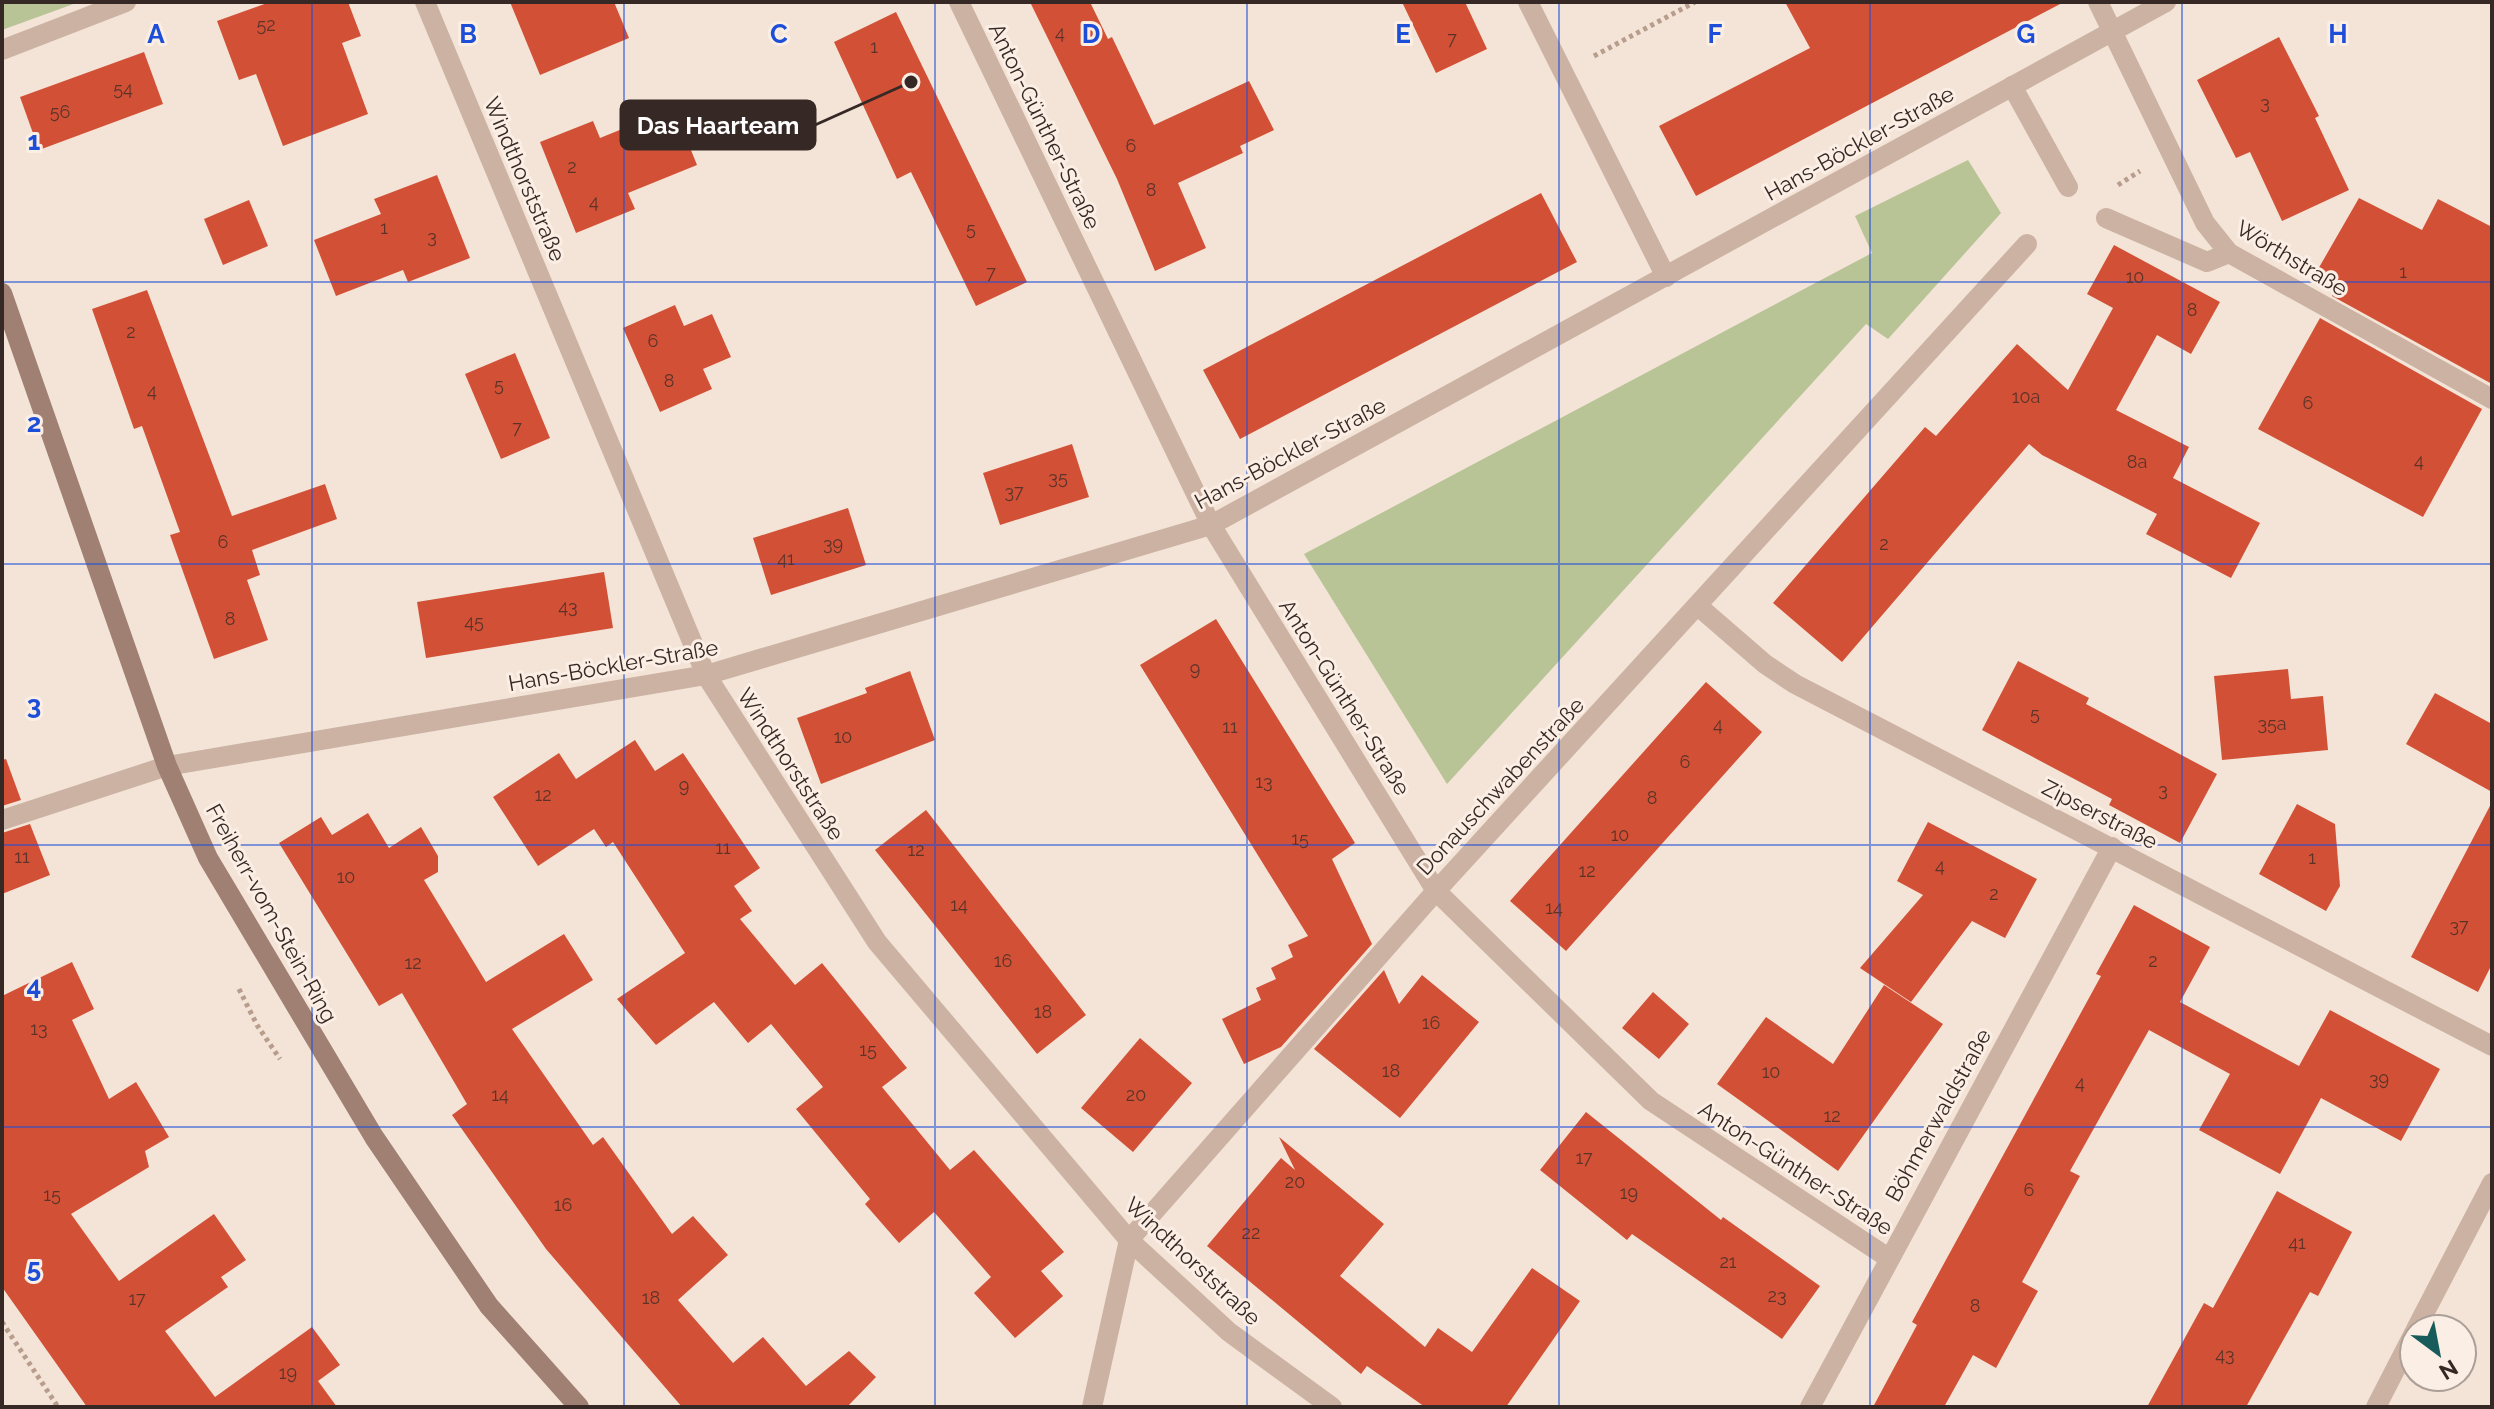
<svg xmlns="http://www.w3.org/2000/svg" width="2494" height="1409" font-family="Raleway,sans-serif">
<rect width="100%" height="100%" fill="#f3e4d7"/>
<!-- green -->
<g fill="#b8c496">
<path d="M2,2H79L2,30Z"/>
<path d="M1968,160L2001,213L1888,339L1866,324L1447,784L1304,554L1872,253L1855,216Z"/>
</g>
<!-- building -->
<g fill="#d25136">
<path d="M270,2H348L361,36L342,43L368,114L283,146L256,74L239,80L217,21Z"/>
<path d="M510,2H614L629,38L540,75Z"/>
<path d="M1030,2H1090L1108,39L1112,37L1154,125L1249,81L1274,130L1240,146L1243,153L1178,183L1206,248L1155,271L1117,179Z"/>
<path d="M1402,2H1465L1487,49L1436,73Z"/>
<path d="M1785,2H2064L1696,196L1659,126L1810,48Z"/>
<path d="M896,12L1027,282L976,306L911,172L897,179L834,42Z"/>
<path d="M2279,37L2319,116L2315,118L2349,190L2282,221L2250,152L2236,158L2197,80Z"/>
<path d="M144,52L163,104L39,150L20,97Z"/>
<path d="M674,108L697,165L628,193L635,209L576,233L540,142L593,121L600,138Z"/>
<path d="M437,175L470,258L408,282L403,270L336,296L314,240L381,214L374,199Z"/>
<path d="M1541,193L1577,262L1240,439L1203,370Z"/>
<path d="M2359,198L2422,230L2438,199L2492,227V384L2332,296L2339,283L2317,271Z"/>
<path d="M249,200L268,246L223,265L204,219Z"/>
<path d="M2114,245L2220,302L2191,354L2157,335L2116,410L2189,447L2173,478L2260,523L2231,578L2146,534L2157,514L2042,455L2029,444L1842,662L1773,603L1925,427L1936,436L2017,344L2068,390L2113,308L2087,294Z"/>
<path d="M147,290L232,516L325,484L337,519L252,550L260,575L247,580L268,640L214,659L170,535L180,532L142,426L134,429L92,309Z"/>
<path d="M675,305L684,326L712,314L731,357L703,369L712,389L660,412L623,328Z"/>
<path d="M2320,318L2482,409L2423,517L2258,429Z"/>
<path d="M515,353L550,438L501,459L465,374Z"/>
<path d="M1072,444L1089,497L1000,525L983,473Z"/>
<path d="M848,508L866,565L771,595L753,538Z"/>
<path d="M604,572L613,628L426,658L417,602Z"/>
<path d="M1216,619L1355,843L1332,859L1372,944L1281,1047L1244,1064L1222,1019L1261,1000L1256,988L1276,979L1271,968L1293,957L1288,945L1308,936L1140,665Z"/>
<path d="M2018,661L2089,698L2086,704L2217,774L2180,843L2109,805L2112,799L1982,730Z"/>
<path d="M2288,669L2291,699L2323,696L2328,750L2222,760L2214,676Z"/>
<path d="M910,671L935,740L821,784L797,718L867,693L865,688Z"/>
<path d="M1706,682L1762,732L1566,951L1510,901Z"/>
<path d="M2435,693L2492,724V792L2406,744Z"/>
<path d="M635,740L655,771L683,753L760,868L734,886L752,911L740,919L795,985L822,963L907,1068L882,1087L950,1170L974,1150L1064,1252L1041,1271L1063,1296L1015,1338L974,1293L991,1277L934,1212L899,1243L865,1204L870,1199L796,1109L823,1087L771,1024L748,1043L714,1002L656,1045L617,999L685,953L613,842L606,847L594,829L538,866L493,797L559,753L576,779Z"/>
<path d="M6,759L21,800L2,806V760Z"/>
<path d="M2492,802V964L2478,992L2411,957Z"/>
<path d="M2297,804L2335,824L2340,886L2326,911L2259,874Z"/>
<path d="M926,810L1086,1015L1037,1054L875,850Z"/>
<path d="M368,813L389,848L421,827L438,856V872L424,880L486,982L564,934L593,980L512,1029L593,1145L603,1137L672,1234L693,1216L728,1255L678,1300L733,1363L763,1337L806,1386L849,1351L876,1377L847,1407H682L546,1249L452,1115L467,1104L402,993L379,1006L279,843L321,817L332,835Z"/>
<path d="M1928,822L2037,879L2005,938L1972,921L1911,1002L1860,968L1923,895L1897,881Z"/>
<path d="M30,824L50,875L2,894V833Z"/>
<path d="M2134,905L2210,947L2180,1002L2299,1066L2330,1010L2440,1069L2401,1141L2321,1098L2280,1174L2199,1130L2230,1074L2149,1030L2070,1171L2080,1176L2022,1282L2038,1291L1996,1368L1973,1355L1944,1407H1873L1917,1325L1912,1322L2101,976L2096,974Z"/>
<path d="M72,962L94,1009L72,1020L109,1099L136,1082L169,1137L145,1151L149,1167L71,1214L119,1281L214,1214L246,1260L221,1277L228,1287L165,1331L215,1397L312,1327L340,1365L318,1381L337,1407H87L2,1287V996Z"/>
<path d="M1384,970L1399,1004L1422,975L1479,1022L1400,1118L1314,1049Z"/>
<path d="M1884,985L1943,1024L1838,1171L1717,1084L1766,1017L1833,1064Z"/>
<path d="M1653,992L1689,1024L1659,1059L1622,1028Z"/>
<path d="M1140,1038L1192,1083L1133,1152L1081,1108Z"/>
<path d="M1586,1112L1721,1220L1723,1217L1820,1286L1782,1339L1632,1234L1627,1240L1540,1170Z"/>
<path d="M1279,1137L1384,1224L1340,1276L1425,1347L1438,1328L1472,1352L1532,1268L1580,1301L1506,1407H1425L1367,1366L1361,1374L1207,1246L1281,1158L1295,1170Z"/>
<path d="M2277,1191L2352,1232L2318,1296L2310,1292L2246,1407H2147L2204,1303L2213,1308Z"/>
</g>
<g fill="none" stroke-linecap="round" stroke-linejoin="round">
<!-- path -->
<g stroke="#b89c8c" stroke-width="5" stroke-dasharray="4 4" stroke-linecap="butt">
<path d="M1594,56L1695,2"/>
<path d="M2118,185L2140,171"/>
<path d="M239,989L257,1025L280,1059"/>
<path d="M2,1322L58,1407"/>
</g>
<!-- service -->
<g stroke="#ccb2a2" stroke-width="20">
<path d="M2012,86L2068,187"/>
<path d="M2106,218L2207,262L2229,253"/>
<path d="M2,820L167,766"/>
</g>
<!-- minor -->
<g stroke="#ccb2a2" stroke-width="20">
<path d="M425,2L706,675L877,942L1129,1240L1229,1332L1332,1407"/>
<path d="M959,2L1211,525L1436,891L1651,1101L1887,1257"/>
<path d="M1528,2L1666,277"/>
<path d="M2098,2L2205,223L2229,253L2492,399"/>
<path d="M2,50L126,2"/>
<path d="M1698,606L1765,664L1795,684L2492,1046"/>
<path d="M167,766L706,675L1211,525L2166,2"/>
<path d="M2416,1329L2492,1183"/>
<path d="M1092,1407L1129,1240L1436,891L2027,244"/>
<path d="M1810,1407L2112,847"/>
<path d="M2376,1407L2414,1333"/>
</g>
<!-- secondary -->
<path stroke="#a08073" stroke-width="20" d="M2,293L167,766L208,858L374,1137L489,1306L579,1407"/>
</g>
<!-- grid -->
<path fill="none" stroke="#1d4ed8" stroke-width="2" stroke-opacity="0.55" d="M312,2V1407M624,2V1407M935,2V1407M1247,2V1407M1559,2V1407M1870,2V1407M2182,2V1407M2,282H2492M2,564H2492M2,845H2492M2,1127H2492"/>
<g text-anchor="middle" stroke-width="6" stroke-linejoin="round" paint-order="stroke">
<!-- number labels -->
<g font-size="18" fill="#5d3329">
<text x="266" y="31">52</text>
<text x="1060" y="39">4</text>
<text x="1452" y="45">7</text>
<text x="874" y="53">1</text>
<text x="123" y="95">54</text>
<text x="2265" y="109">3</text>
<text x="60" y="118">56</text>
<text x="1131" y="152">6</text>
<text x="572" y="173">2</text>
<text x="1151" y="196">8</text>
<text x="594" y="208">4</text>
<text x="384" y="234">1</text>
<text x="971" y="235">5</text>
<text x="432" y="243">3</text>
<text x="2403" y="278">1</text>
<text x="991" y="279">7</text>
<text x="2135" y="283">10</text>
<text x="2192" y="316">8</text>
<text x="131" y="338">2</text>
<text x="653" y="347">6</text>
<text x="669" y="387">8</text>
<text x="499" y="391">5</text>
<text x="152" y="397">4</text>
<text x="2026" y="403">10a</text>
<text x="2308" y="409">6</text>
<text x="517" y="434">7</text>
<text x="2419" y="467">4</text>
<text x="2137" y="468">8a</text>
<text x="1058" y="484">35</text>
<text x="1014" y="498">37</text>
<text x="223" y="548">6</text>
<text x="833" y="550">39</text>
<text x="1884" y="550">2</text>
<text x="786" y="565">41</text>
<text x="568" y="613">43</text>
<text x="230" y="625">8</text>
<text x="474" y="628">45</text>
<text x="1195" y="675">9</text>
<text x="2035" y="720">5</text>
<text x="2272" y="730">35a</text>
<text x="1718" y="731">4</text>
<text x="1230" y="733">11</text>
<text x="843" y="743">10</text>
<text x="1685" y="768">6</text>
<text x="1264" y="788">13</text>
<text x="684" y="792">9</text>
<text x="2163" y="796">3</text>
<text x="543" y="801">12</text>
<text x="1652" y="804">8</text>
<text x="1620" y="841">10</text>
<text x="1300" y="845">15</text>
<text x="723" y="854">11</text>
<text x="916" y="856">12</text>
<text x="22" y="863">11</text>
<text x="2312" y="864">1</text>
<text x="1940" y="872">4</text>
<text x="1587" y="877">12</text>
<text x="346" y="883">10</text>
<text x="1994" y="900">2</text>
<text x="959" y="911">14</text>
<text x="1554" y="914">14</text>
<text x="2459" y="932">37</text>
<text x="1003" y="967">16</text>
<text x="2153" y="967">2</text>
<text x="413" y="969">12</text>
<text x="1043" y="1018">18</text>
<text x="1431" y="1029">16</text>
<text x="39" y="1035">13</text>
<text x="868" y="1056">15</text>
<text x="1391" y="1077">18</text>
<text x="1771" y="1078">10</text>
<text x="2379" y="1085">39</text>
<text x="2080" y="1089">4</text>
<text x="500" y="1101">14</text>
<text x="1136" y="1101">20</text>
<text x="1832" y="1122">12</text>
<text x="1584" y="1164">17</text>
<text x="1295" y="1188">20</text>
<text x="2029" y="1196">6</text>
<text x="1629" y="1199">19</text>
<text x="52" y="1201">15</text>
<text x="563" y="1211">16</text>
<text x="1251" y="1239">22</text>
<text x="2297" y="1249">41</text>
<text x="1728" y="1268">21</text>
<text x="1777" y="1302">23</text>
<text x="651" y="1304">18</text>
<text x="137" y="1305">17</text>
<text x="1975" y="1312">8</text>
<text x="2225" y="1361">43</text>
<text x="288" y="1379">19</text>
</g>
<!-- street labels -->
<g font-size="22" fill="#362925" stroke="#fbeee4">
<text transform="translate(1045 126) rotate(64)" y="8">Anton-Günther-Straße</text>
<text transform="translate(1859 143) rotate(-29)" y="8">Hans-Böckler-Straße</text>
<text transform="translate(525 179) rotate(67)" y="8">Windthorststraße</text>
<text transform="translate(2292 258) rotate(31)" y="8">Wörthstraße</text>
<text transform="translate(1290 453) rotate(-28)" y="8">Hans-Böckler-Straße</text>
<text transform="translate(613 665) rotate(-10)" y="8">Hans-Böckler-Straße</text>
<text transform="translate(1345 697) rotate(58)" y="8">Anton-Günther-Straße</text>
<text transform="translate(791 764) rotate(57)" y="8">Windthorststraße</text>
<text transform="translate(1500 786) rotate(-47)" y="8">Donauschwabenstraße</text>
<text transform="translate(2100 814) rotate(27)" y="8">Zipserstraße</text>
<text transform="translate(272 913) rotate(61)" y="8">Freiherr-vom-Stein-Ring</text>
<text transform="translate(1938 1115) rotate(-61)" y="8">Böhmerwaldstraße</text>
<text transform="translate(1796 1168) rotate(33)" y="8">Anton-Günther-Straße</text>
<text transform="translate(1193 1261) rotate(43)" y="8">Windthorststraße</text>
</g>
</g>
<g font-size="26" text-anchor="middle" font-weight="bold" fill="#1d4ed8" stroke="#fbeee4" stroke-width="6" stroke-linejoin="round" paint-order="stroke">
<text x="156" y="43">A</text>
<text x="468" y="43">B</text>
<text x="779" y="43">C</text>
<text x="1091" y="43">D</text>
<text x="1403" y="43">E</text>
<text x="1715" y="43">F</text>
<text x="2026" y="43">G</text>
<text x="2338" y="43">H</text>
<text x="34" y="150">1</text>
<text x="34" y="432">2</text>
<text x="34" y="714">3</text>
<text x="34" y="995">4</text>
<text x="34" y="1277">5</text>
</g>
<!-- callouts -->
<path fill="none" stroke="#362925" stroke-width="3" d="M911 82L815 125"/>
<circle fill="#362925" stroke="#fbeee4" stroke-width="3" cx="911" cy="82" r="8"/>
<rect fill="#362925" stroke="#362925" stroke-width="3" x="621" y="101" width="194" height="48" rx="8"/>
<g font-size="24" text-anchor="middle" font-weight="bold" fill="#fff">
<text x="718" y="134">Das Haarteam</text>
</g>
<!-- border -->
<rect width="2494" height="1409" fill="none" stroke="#362925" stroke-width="8"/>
<!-- north arrow -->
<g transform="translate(2438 1353) rotate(148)"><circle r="38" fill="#fbeee4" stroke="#ac9f98" stroke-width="2"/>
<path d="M0-6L14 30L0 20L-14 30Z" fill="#175c5b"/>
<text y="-12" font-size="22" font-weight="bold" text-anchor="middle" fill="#362925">N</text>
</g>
</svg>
